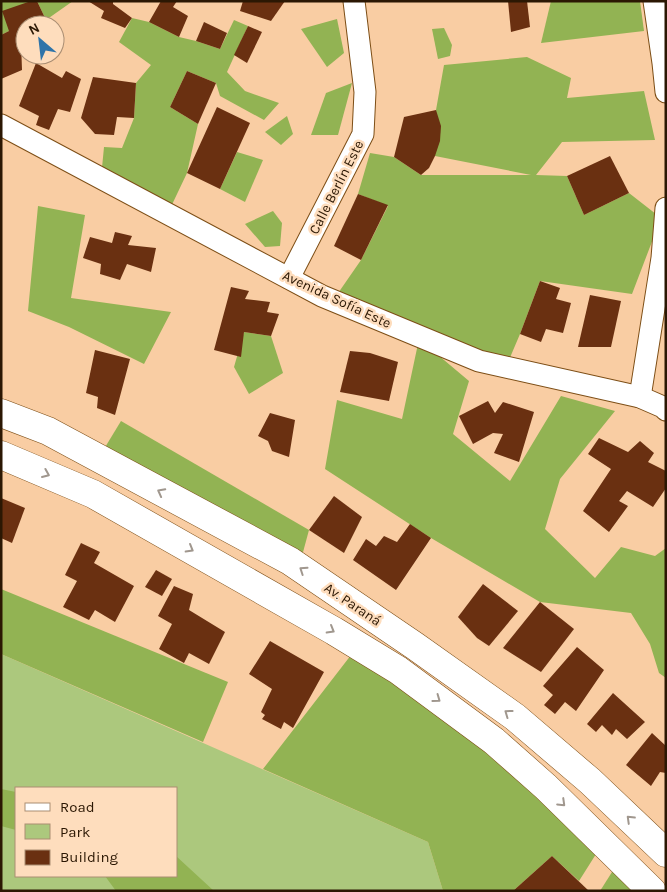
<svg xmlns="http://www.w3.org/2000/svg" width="667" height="892" font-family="Karla,sans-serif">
<rect width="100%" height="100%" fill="#f9cda3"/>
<!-- green -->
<path fill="#acc87d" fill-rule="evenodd" d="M1,654L428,842L443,891H1ZM16,788H176V876H16Z"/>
<!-- forest -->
<g fill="#92b353">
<path d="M1,1H31L9,31L1,35Z"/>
<path d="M37,1H73L46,20Z"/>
<path d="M551,1H640L644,31L541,43Z"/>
<path d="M132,18L149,22L179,37L196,41L220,49L234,20L248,26L227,72L245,91L279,103L264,120L220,96L216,83L187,71L170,107L198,124L187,173L168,213L101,178L104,147L122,148L134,118L136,83L151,65L119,42Z"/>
<path d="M337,19L344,53L327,67L301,29Z"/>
<path d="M444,28L452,45L450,56L438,59L432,29Z"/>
<path d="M527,57L571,78L567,98L644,91L655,140L562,142L536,175L567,176L584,215L629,193L661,218L632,294L540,281L520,334L506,367L334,299L361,260L388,206L358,194L370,153L394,157L421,175H531L435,156L436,110L444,65Z"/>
<path d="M352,83L338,135H311L326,93Z"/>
<path d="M287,116L293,134L281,145L265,132Z"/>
<path d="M237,152L263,160L245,202L220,189Z"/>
<path d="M38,206L85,215L71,298L171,312L144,364L69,327L28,311Z"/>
<path d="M273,211L282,223L280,246L265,247L245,224Z"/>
<path d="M244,332L271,336L283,373L249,394L234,367Z"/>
<path d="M419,339L469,381L453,434L510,481L561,396L615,411L560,479L545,529L595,578L621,547L655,556L666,548V678L659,673L650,644L631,613L540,602L431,538L325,469L337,400L402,419Z"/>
<path d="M121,421L309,530L299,567L104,449Z"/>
<path d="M1,589L228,682L203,742L1,654Z"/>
<path d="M358,646L603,843L579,881L552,856L513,891H443L428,842L263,769Z"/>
<path d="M1,789L16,792V830L1,826Z"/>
<path d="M176,856L214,891H116L105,876H176Z"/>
<path d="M619,861L650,891H600Z"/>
</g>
<!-- building -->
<g fill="#6a3011">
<path d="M31,1H37L46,20L43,25H25V41L21,42L22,70L1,79V35L9,31L2,11Z"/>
<path d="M88,1H113V4L132,18L125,28L101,18L104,11Z"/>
<path d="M161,1H177L173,7L188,16L179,37L149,22Z"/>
<path d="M243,1H285L271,21L240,11Z"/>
<path d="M508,1H527L530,27L511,32Z"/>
<path d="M204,22L227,33L220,49L196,41Z"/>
<path d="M248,26L262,32L247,63L234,55Z"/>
<path d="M36,63L62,78L66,71L81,79L70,112L58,109L49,130L36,125L39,116L19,106Z"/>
<path d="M187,71L216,83L198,124L170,107Z"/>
<path d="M93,77L136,83L134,118L117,117L114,135L95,134L81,118Z"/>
<path d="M217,107L250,123L220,189L187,173Z"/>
<path d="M436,110L441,126L440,141L435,156L429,168L421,175L394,157L404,117Z"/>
<path d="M610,156L629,193L584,215L567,176Z"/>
<path d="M358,194L388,205L361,260L334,246Z"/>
<path d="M115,232L132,236L128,245L156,248L151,272L127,264L120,280L100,274L101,264L83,258L90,237L112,243Z"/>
<path d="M540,281L560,288L556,299L571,303L563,333L546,329L541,342L520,334Z"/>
<path d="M231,287L249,291L245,299L270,302L267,312L279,314L271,336L244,332L241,357L214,350Z"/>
<path d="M590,295L621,301L611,347H578Z"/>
<path d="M95,350L130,359L115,415L97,408L98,397L86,393Z"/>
<path d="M350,351L370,353L398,362L389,401L340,392Z"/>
<path d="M488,401L495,413L503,402L534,412L519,462L494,453L503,434L493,433L473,444L459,416Z"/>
<path d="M270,413L295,420L289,457L272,451L268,441L258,436Z"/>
<path d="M599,438L628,452L640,441L654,453L648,462L666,471V488L653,507L627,491L619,501L628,506L609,532L583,511L611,469L588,454Z"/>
<path d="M334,496L362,517L344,553L309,530Z"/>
<path d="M1,498L25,508L12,543L1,538Z"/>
<path d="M410,524L431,538L396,590L353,560L366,539L376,546L384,536L397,542Z"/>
<path d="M81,543L100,552L94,563L134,586L115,622L95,610L89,620L63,607L77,581L65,575Z"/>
<path d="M156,570L172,579L162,596L145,587Z"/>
<path d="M483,584L518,611L489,646L477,638L458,617Z"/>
<path d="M174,586L193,594L189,610L225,632L209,664L189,653L184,663L159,649L172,624L158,616Z"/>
<path d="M540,602L574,629L541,672L503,648Z"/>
<path d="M270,641L324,672L293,728L284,722L281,729L262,719L265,715L261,712L272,689L249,674Z"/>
<path d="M577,647L604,670L576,711L565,702L555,714L544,705L553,695L543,686Z"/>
<path d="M613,693L645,722L627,739L616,729L612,735L602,725L596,732L587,724Z"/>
<path d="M652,733L666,746V773L660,772L651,786L626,765Z"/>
<path d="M552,856L589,891H513Z"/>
</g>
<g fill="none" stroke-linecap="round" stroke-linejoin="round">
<defs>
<g id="street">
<path d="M654,1L663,63L666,92"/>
<path d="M1,125L322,296L479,361L640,397L663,407L666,410"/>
<path d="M289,278L363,134L365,92L354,1"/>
<path d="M640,397L662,258L666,208"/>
</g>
<g id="secondary">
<path d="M1,413L48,431L290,561L415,646L515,717L590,781L666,853"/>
<path d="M1,455L93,494L334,631L398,670L494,741L546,787L652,891"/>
</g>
</defs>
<!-- street casing -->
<use href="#street" stroke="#7d4e16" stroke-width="23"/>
<!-- secondary casing -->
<use href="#secondary" stroke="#7d4e16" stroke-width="29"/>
<!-- street -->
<use href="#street" stroke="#fff" stroke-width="21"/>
<!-- secondary -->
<use href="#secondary" stroke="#fff" stroke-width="28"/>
</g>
<!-- one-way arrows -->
<defs><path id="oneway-chevron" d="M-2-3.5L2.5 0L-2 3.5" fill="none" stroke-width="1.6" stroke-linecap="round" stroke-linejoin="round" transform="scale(1.25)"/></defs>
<g stroke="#a0978e">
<use href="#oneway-chevron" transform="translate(46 474) rotate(23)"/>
<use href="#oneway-chevron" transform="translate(161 492) rotate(-152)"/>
<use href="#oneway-chevron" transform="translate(190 549) rotate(30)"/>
<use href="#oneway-chevron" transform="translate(303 570) rotate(-146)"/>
<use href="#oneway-chevron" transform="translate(331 630) rotate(30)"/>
<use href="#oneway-chevron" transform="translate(437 699) rotate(36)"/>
<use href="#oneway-chevron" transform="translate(508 713) rotate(-144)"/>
<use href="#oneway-chevron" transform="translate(562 803) rotate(44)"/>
<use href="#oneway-chevron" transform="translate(630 819) rotate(-136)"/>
</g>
<g text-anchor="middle" stroke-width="5" stroke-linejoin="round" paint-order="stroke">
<!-- street labels -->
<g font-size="14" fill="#2b1703" stroke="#feddbd">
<text transform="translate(336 187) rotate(-63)" y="5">Calle Berlín Este</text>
<text transform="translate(337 299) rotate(25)" y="5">Avenida Sofía Este</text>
<text transform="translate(353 604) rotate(34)" y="5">Av. Paraná</text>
</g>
</g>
<!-- border -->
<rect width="667" height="892" fill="none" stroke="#2b1703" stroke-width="5"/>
<!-- legend -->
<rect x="15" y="787" width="162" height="90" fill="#feddbd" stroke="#aa8e73"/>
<rect x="25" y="803" width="25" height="8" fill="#ffffff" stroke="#aa8e73"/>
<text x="60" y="812" font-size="15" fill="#2b1703">Road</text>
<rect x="25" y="824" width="25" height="15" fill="#acc87d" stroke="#aa8e73"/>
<text x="60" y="837" font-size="15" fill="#2b1703">Park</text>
<rect x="25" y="850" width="25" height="15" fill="#6a3011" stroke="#aa8e73"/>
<text x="60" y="862" font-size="15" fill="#2b1703">Building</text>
<!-- north arrow -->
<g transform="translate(40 40) rotate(332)"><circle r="24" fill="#feddbd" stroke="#aa8e73"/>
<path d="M0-4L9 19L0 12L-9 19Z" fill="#2f74a9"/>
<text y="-8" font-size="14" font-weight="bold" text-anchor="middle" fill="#2b1703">N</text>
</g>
</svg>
